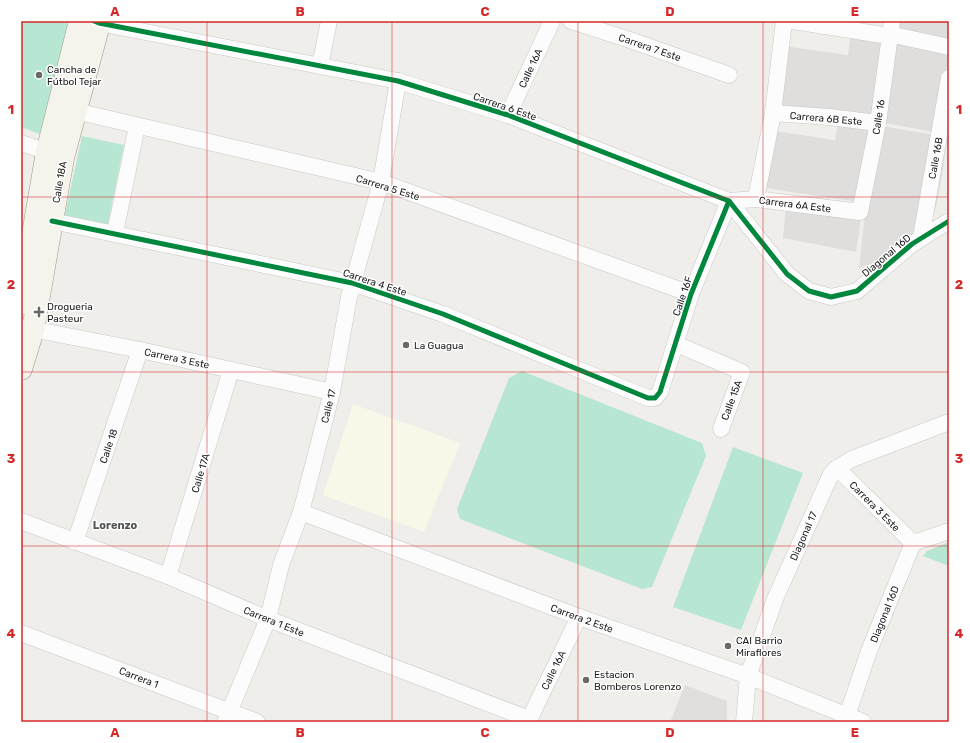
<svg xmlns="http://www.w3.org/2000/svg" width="970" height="743" font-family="Rubik,sans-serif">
<rect width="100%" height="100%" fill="#f0eeeb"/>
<!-- residential -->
<g fill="#dfdedc">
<path d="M894,21H949V43L892,32Z"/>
<path d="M851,33L888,38L876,120L777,109L783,46L848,55Z"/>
<path d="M892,37L949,53L937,133L881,122Z"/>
<path d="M838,122L870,126L859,202L765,188L774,131L835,140Z"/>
<path d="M881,126L947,137L943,169L936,208L926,223L886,259L859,268L865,214Z"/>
<path d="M786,205L861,218L856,252L783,238Z"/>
</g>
<!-- education -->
<path fill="#f8f7e8" d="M353,404L460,443L424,532L323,495Z"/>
<!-- pitch -->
<g fill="#b7e6d2">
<path d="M21,21H61L68,24L45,136L21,127Z"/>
<path d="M82,136L124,145L107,228L64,219Z"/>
<path d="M522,371L702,443L706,456L652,587L642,589L460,519L457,509L509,378Z"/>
<path d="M733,447L803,473L741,630L673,607Z"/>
<path d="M949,542V566L923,556L927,551Z"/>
</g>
<!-- parking -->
<path fill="#e0dfde" d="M685,685L727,701V722H670Z"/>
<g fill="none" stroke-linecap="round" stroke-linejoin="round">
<defs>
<g id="minor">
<path d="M94,21L99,23L398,81L508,115L729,201L787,274L809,291L831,297L857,291L912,244L949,221"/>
<path d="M571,21L630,40L729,75"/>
<path d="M793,21L889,36"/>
<path d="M889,34L949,47"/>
<path d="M320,66L329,21"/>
<path d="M75,111L381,182L691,294"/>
<path d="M773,113L829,117L878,123"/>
<path d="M508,115L552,21"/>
<path d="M21,143L57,155"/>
<path d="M756,199L773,113L784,21"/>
<path d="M729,201L756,199L860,212L878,123L892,21"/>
<path d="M52,221L352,283L443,314L648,398H655L660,392L691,294L729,201"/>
<path d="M115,233L137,126"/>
<path d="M921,238L949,78"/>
<path d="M21,327L140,350L332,392"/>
<path d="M676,344L742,372L721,429"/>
<path d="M837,468L913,543"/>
<path d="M301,512L579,617L748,676L863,722"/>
<path d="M21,521L168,576L268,619L529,719"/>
<path d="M75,542L140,350"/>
<path d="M168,576L231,370"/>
<path d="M21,633L257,722"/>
<path d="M225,722L268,619L281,565L301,512L332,392L349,297L381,182L398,81"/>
<path d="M528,722L579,617"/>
<path d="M744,722L748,676L775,599L831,474L837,468L852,459L949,422"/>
<path d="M847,722V716L869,651L913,543L949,531"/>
</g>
<g id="secondary">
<path d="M21,304L47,152L80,21"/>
<path d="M21,369L33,330L63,158L100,21"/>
</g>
</defs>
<!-- minor casing -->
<use href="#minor" stroke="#c9c8c7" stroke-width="17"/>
<!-- secondary casing -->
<use href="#secondary" stroke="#999a82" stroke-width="23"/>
<!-- minor -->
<use href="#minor" stroke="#fdfcfc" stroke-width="16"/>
<!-- secondary -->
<use href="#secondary" stroke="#f4f4ed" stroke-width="22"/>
<defs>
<g id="cycleway">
<path d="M94,21L99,23L398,81L508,115L729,201L787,274L809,291L831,297L857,291L912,244L949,221"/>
<path d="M52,221L352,283L443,314L648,398H655L660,392L691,294L729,201"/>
</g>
</defs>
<!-- cycleway casing -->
<use href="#cycleway" stroke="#fff" stroke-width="8"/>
<!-- cycleway -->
<use href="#cycleway" stroke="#00873e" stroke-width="5"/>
</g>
<!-- grid -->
<path fill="none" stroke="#d62828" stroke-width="1" stroke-opacity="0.55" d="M207,21V722M392,21V722M578,21V722M763,21V722M21,197H949M21,372H949M21,546H949"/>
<!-- markers -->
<g fill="#6a6968" stroke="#fff" stroke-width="1.5">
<circle cx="39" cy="75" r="4"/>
<path d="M37 306h4v4h4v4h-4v4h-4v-4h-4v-4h4z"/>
<circle cx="406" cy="345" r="4"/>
<circle cx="728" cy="646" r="4"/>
<circle cx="586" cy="680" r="4"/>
</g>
<g text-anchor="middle" stroke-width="3" stroke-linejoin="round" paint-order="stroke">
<!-- street labels -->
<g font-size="10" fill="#222" stroke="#fff">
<text transform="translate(650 47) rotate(19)" y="4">Carrera 7 Este</text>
<text transform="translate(530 68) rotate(-65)" y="4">Calle 16A</text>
<text transform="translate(505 106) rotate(19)" y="4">Carrera 6 Este</text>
<text transform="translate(878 117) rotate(-81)" y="4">Calle 16</text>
<text transform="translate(826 118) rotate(5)" y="4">Carrera 6B Este</text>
<text transform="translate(935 158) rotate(-80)" y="4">Calle 16B</text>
<text transform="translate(59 182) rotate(-80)" y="4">Calle 18A</text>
<text transform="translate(388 187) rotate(17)" y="4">Carrera 5 Este</text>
<text transform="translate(795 204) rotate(7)" y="4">Carrera 6A Este</text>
<text transform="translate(886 255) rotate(-40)" y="4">Diagonal 16D</text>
<text transform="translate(375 282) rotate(18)" y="4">Carrera 4 Este</text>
<text transform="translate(682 296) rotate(-71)" y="4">Calle 16F</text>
<text transform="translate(177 358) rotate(12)" y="4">Carrera 3 Este</text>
<text transform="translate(731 400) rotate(-70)" y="4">Calle 15A</text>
<text transform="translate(328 406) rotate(-76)" y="4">Calle 17</text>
<text transform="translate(108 446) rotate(-71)" y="4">Calle 18</text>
<text transform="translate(200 473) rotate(-73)" y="4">Calle 17A</text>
<text transform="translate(875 506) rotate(45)" y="4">Carrera 3 Este</text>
<text transform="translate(803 536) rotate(-66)" y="4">Diagonal 17</text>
<text transform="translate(884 614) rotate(-68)" y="4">Diagonal 16D</text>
<text transform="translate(582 618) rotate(20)" y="4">Carrera 2 Este</text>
<text transform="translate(274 621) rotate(22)" y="4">Carrera 1 Este</text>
<text transform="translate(553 670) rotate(-64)" y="4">Calle 16A</text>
<text transform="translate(139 677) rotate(21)" y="4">Carrera 1</text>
</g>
<!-- poi labels -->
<g font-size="10" fill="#222" stroke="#fff" text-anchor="start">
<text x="47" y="73">Cancha de<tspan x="47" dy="12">Fútbol Tejar</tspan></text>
<text x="47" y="310">Drogueria<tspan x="47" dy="12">Pasteur</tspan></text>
<text x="414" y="349">La Guagua</text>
<text x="736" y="644">CAI Barrio<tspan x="736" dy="12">Miraflores</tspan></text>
<text x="594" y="678">Estacion<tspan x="594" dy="12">Bomberos Lorenzo</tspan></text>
</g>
<!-- neighbourhood labels -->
<g font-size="11" font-weight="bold" fill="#555" stroke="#fff">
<text x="115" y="529">Lorenzo</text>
</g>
</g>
<!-- border -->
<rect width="970" height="743" fill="none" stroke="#ffffff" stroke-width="44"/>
<rect x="22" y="22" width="926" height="699" fill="none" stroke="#d62828" stroke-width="1.5"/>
<g font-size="13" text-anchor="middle" font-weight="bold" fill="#d62828">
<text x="115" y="16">A</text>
<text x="300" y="16">B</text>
<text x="485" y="16">C</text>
<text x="670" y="16">D</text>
<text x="855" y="16">E</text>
<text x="11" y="114">1</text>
<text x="959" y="114">1</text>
<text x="11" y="289">2</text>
<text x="959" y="289">2</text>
<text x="11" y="463">3</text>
<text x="959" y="463">3</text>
<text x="11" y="638">4</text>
<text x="959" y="638">4</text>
<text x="115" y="737">A</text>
<text x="300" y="737">B</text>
<text x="485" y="737">C</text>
<text x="670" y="737">D</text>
<text x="855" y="737">E</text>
</g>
</svg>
